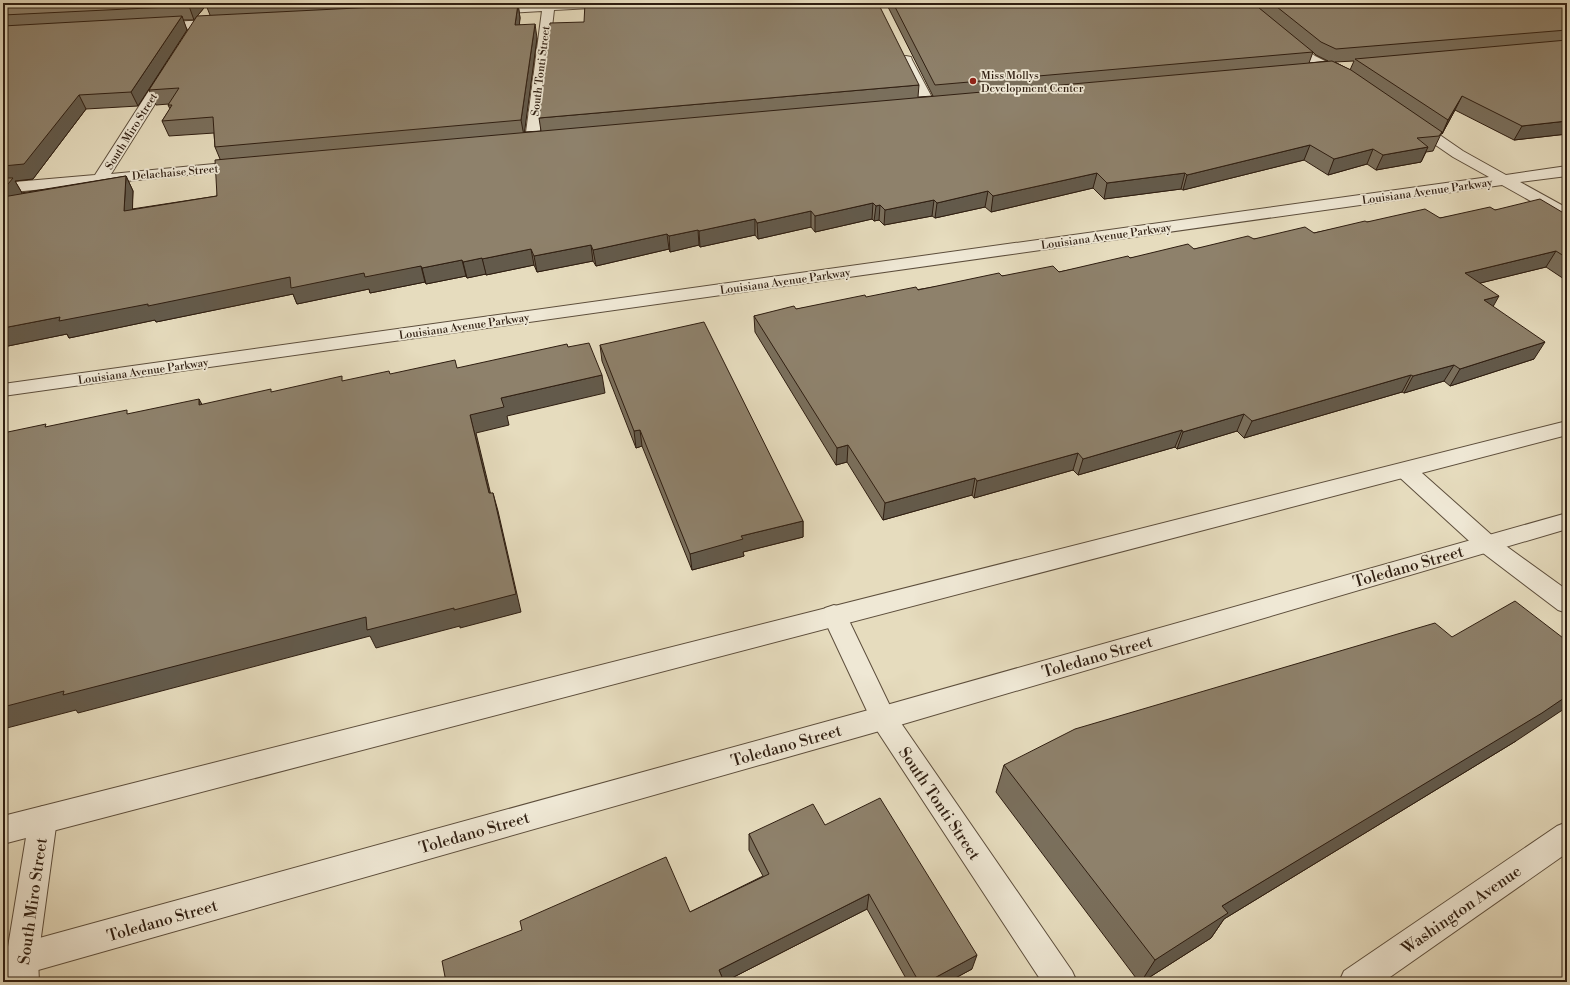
<svg xmlns="http://www.w3.org/2000/svg" width="1570" height="985" font-family="'Libre Bodoni',serif">
<rect width="100%" height="100%" fill="#e6dcbe"/>
<filter id="stains"><feTurbulence type="fractalNoise" baseFrequency=".005" numOctaves="4"/><feColorMatrix values="0 0 0 0 .2 0 0 0 0 .09 0 0 0 0 .02 0 0 0 .5 -.17"/></filter>
<radialGradient id="worn" r=".72"><stop offset=".6" stop-color="#630" stop-opacity="0"/><stop offset="1" stop-color="#630" stop-opacity=".3"/></radialGradient>
<g fill="none" stroke-linecap="round" stroke-linejoin="round">
<defs>
<g id="minor">
<path d="M543,3H635L633,5L629,6L554,10L539,140L537,143L532,144L527,143L525,140L542,11L490,14L486,13L484,10L486,7L490,6Z"/>
<path d="M1237,3H1250L1315,56L1349,73L1351,76L1349,79H1339L1305,62Z"/>
<path d="M222,19L226,20L228,23L226,26L156,31L152,30L150,27L152,24L156,23Z"/>
<path d="M906,56L911,57L912,60L936,105L934,108L929,109L924,108L922,105L900,60L901,57Z"/>
<path d="M168,68L173,69L175,72L111,174L245,161L250,163L253,166L250,169L3,193V183L95,175L161,72L163,69Z"/>
<path d="M1413,119L1418,120L1463,151L1506,175L1567,166V176L1520,182L1567,208V220L1561,218L1502,185L3,396V384L1489,177L1453,157L1408,126L1406,123L1408,120Z"/>
<path d="M1405,463L1413,465L1495,538L1567,590V613L1558,610L1479,550L1397,475L1394,470L1397,465Z"/>
<path d="M834,605L843,608L892,710L1072,971L1077,982H1042L874,726L822,615L825,608Z"/>
<path d="M43,806L53,810L57,819L38,959L39,982H7L6,959L29,819L33,810Z"/>
<path d="M1567,822V853L1383,982H1339L1344,971L1557,826Z"/>
</g>
<g id="tertiary">
<path d="M1567,421V435L3,844V816Z"/>
<path d="M1567,513V529L883,730L3,980V948L883,706Z"/>
</g>
</defs>
<!-- minor casing -->
<use href="#minor" stroke="#5d4e3c" stroke-width="2"/>
<!-- tertiary casing -->
<use href="#tertiary" stroke="#5d4e3c" stroke-width="2"/>
<!-- minor -->
<use href="#minor" fill="#efe8d5" fill-rule="evenodd"/>
<!-- tertiary -->
<use href="#tertiary" fill="#efe8d5" fill-rule="evenodd"/>
</g>
<!-- wall -->
<g fill="#7a6f5c" stroke="#2f1e11" fill-rule="evenodd">
<path d="M3,3H208L194,20H183L187,30L138,106L86,109L33,179L15,181L22,193H21L126,176L133,191L132,209L217,196L220,159L215,147L214,133L169,136L162,121L170,109L168,105L169,104L156,105L149,90L210,15L206,5L208,3H508L500,4L501,5L518,4L520,18L519,24L537,38L524,132L541,131L539,118L919,85L918,97L933,96L886,3H1567V134L1514,140L1455,110L1442,134H1441L1433,151L1426,152L1421,162L1376,170L1367,164L1328,175L1304,160L1183,190L1181,189L1104,199L1093,188L991,212L985,207L935,218L932,216L884,225L879,220L874,221L872,219L815,232L811,227L758,239L755,235L700,247L699,245L670,252L669,249L596,266L593,261L537,272L534,265L486,275V274L467,278L466,276L426,284L425,282L370,293L369,289L297,304L293,294L156,322L155,320L69,338L67,334L3,347ZM1313,52L1316,55L1328,61L1309,63ZM1354,61L1350,70L1335,62Z"/>
<path d="M1495,210L1567,215V281L1546,267L1480,283L1493,306L1534,359L1450,386L1444,381L1404,393L1402,392L1244,438L1237,431L1177,449L1175,447L1078,475L1073,470L974,498L972,495L883,520L847,462L836,465L755,332L754,316L1002,276L1059,272L1130,258L1194,249L1254,239L1314,233L1367,222L1440,218Z"/>
<path d="M600,345L803,521V537L743,552L744,556L692,570L642,446L636,448L602,361Z"/>
<path d="M1516,741L1224,919L1211,938L1142,982H1139L996,792L1004,765Z"/>
<path d="M825,825L972,969L948,982H908L867,909L724,982L690,912L763,876L749,850V834Z"/>
</g>
<!-- shaded-wall -->
<g fill="#635a4b" stroke="#2f1e11">
<path d="M192,3H208L194,20L189,6Z"/>
<path d="M518,4L520,18L518,39L515,25Z"/>
<path d="M182,16L187,30L138,106L131,92Z"/>
<path d="M535,24L537,38L524,136L521,120Z"/>
<path d="M79,95L86,109L33,179L15,181L22,193L6,213L3,207V166Z"/>
<path d="M1462,96L1455,110L1442,134L1448,120Z"/>
<path d="M1567,121V134L1514,140L1522,126Z"/>
<path d="M1310,145L1304,160L1183,190L1187,175Z"/>
<path d="M1428,147L1421,162L1376,170L1383,155Z"/>
<path d="M1373,149L1367,164L1328,175L1334,159Z"/>
<path d="M1097,173L1093,188L991,212L993,196Z"/>
<path d="M1185,173L1181,189L1104,199L1107,183Z"/>
<path d="M126,176L133,191L132,226L124,211Z"/>
<path d="M988,191L985,207L935,218L937,203Z"/>
<path d="M934,200L932,216L884,225L885,210Z"/>
<path d="M873,203L872,219L815,232V216Z"/>
<path d="M880,205L879,220L874,221L876,206Z"/>
<path d="M811,211V227L758,239L757,223Z"/>
<path d="M755,219V235L700,247L699,231Z"/>
<path d="M698,230L699,245L670,252L669,236Z"/>
<path d="M667,234L669,249L596,266L593,250Z"/>
<path d="M591,245L593,261L537,272L534,256Z"/>
<path d="M531,249L534,265L486,275L482,259Z"/>
<path d="M1556,251L1546,267L1456,289L1465,273Z"/>
<path d="M482,258L486,274L467,278L463,262Z"/>
<path d="M462,260L466,276L426,284L422,268Z"/>
<path d="M421,266L425,282L370,293L369,289L297,304L293,294L156,322L155,320L69,338L67,334L3,347V328L60,317L290,277L364,273Z"/>
<path d="M1499,296L1490,312L1484,300Z"/>
<path d="M1545,342L1534,359L1450,386L1460,369Z"/>
<path d="M1454,365L1444,381L1404,393L1413,376Z"/>
<path d="M602,375L605,393L507,416L509,425L476,433L495,512L489,493L470,415L501,398Z"/>
<path d="M1411,375L1402,392L1244,438L1252,421Z"/>
<path d="M199,399L209,417L199,405Z"/>
<path d="M1244,414L1237,431L1177,449L1183,432Z"/>
<path d="M640,430L642,446L636,448L634,431Z"/>
<path d="M1182,430L1175,447L1078,475L1083,459Z"/>
<path d="M848,445L847,462L836,465L837,448Z"/>
<path d="M1078,453L1073,470L974,498L977,481Z"/>
<path d="M975,478L972,495L883,520L885,503Z"/>
<path d="M493,493L498,511L521,612L460,628V626L376,648L370,636L78,713L76,710L3,729V707Z"/>
<path d="M803,521V537L743,552L744,556L692,570L690,554L741,536Z"/>
<path d="M1567,696V707L1516,741L1224,919L1211,938L1142,982H1141L1155,960L1222,906Z"/>
<path d="M869,894L867,909L724,982L719,970Z"/>
<path d="M977,955L972,969L948,982H927Z"/>
</g>
<!-- building -->
<g fill="#8e816b" stroke="#2f1e11">
<path d="M3,3H192L189,6L3,15Z"/>
<path d="M208,3H251L206,5Z"/>
<path d="M456,3H499L498,5L518,4L515,25L535,24L521,120L215,147L213,117L162,121L172,105H168L179,88L149,90L197,16Z"/>
<path d="M585,3H878L919,85L539,118L550,23L584,22Z"/>
<path d="M893,3H1253L1313,52L935,85Z"/>
<path d="M1272,3H1567V30L1336,49L1321,42Z"/>
<path d="M182,16L131,92L79,95L24,164L3,166V26Z"/>
<path d="M1567,40V121L1522,126L1462,96L1448,120L1355,59Z"/>
<path d="M1332,61L1351,70L1442,132L1439,136L1417,138L1428,147L1383,155L1373,149L1334,159L1310,145L1187,175L1185,173L1107,183L1097,173L993,196L988,191L937,203L934,200L885,210L880,205L876,206L873,203L815,216L811,211L757,223L755,219L699,231L698,230L669,236L667,234L593,250L591,245L534,256L531,249L482,259V258L463,262L462,260L422,268L421,266L365,277L364,273L291,288L290,277L148,306V304L59,321L60,317L3,328V197L126,176L124,211L217,196L215,160Z"/>
<path d="M3,178H13L3,190Z"/>
<path d="M1540,199L1567,215V258L1556,251L1465,273L1499,296L1484,300L1545,342L1460,369L1454,365L1413,376L1411,375L1252,421L1244,414L1183,432L1182,430L1083,459L1078,453L977,481L975,478L885,503L848,445L837,448L754,316L794,306L796,309L865,295L866,297L916,287L918,290L999,273L1002,276L1053,266L1059,272L1128,256L1130,258L1188,244L1194,249L1248,236L1254,239L1305,227L1314,233L1365,221L1367,222L1425,209L1440,218L1490,207L1495,210Z"/>
<path d="M704,322L803,521L741,536L743,539L690,554L640,430L634,431L600,345Z"/>
<path d="M589,343L602,375L501,398L504,407L470,415L489,493H493L516,594L454,610V608L367,630L366,617L63,695L64,691L3,707V433L46,424L45,427L127,410V414L199,399V405L271,389V392L342,376V381L389,371L390,374L455,360L457,368L567,344L568,347Z"/>
<path d="M1515,601L1567,641V696L1542,713L1222,906L1228,913L1155,960L1004,765L1075,729L1435,623L1452,637Z"/>
<path d="M880,798L977,955L927,982H919L869,894L719,970L724,982H446L442,961L522,930L520,921L666,857L690,912L769,874L749,834L813,804L825,825Z"/>
</g>
<!-- markers -->
<circle fill="#8f2418" stroke="#efe8d5" stroke-width="1.5" cx="973" cy="81" r="4"/>
<g text-anchor="middle" stroke-width="3.5" stroke-linejoin="round" paint-order="stroke">
<!-- far-street labels -->
<g font-size="11" fill="#2f1e11" stroke="#efe8d5">
<text transform="translate(540 71) rotate(-83)" y="4">South Tonti Street</text>
<text transform="translate(131 131) rotate(-58)" y="4">South Miro Street</text>
<text transform="translate(175 172) rotate(-5)" y="4">Delachaise Street</text>
<text transform="translate(1427 191) rotate(-8)" y="4">Louisiana Avenue Parkway</text>
<text transform="translate(1106 236) rotate(-8)" y="4">Louisiana Avenue Parkway</text>
<text transform="translate(785 281) rotate(-8)" y="4">Louisiana Avenue Parkway</text>
<text transform="translate(464 326) rotate(-8)" y="4">Louisiana Avenue Parkway</text>
<text transform="translate(143 371) rotate(-8)" y="4">Louisiana Avenue Parkway</text>
</g>
<!-- far-poi labels -->
<g font-size="11" fill="#2f1e11" stroke="#efe8d5" text-anchor="start">
<text x="981" y="79">Miss Mollys<tspan x="981" dy="13">Development Center</tspan></text>
</g>
<!-- near-street labels -->
<g font-size="16" fill="#2f1e11" stroke="#efe8d5">
<text transform="translate(1408 566) rotate(-16)" y="6">Toledano Street</text>
<text transform="translate(1097 656) rotate(-16)" y="6">Toledano Street</text>
<text transform="translate(786 745) rotate(-16)" y="6">Toledano Street</text>
<text transform="translate(940 803) rotate(56)" y="6">South Tonti Street</text>
<text transform="translate(474 832) rotate(-16)" y="6">Toledano Street</text>
<text transform="translate(32 901) rotate(-82)" y="6">South Miro Street</text>
<text transform="translate(1461 909) rotate(-35)" y="6">Washington Avenue</text>
<text transform="translate(162 920) rotate(-16)" y="6">Toledano Street</text>
</g>
</g>
<!-- margin -->
<rect width="1570" height="985" fill="none" stroke="#e6dcbe" stroke-width="16"/>
<rect x="4" y="4" width="1562" height="977" fill="none" stroke="#2f1e11" stroke-width="2"/>
<rect x="8" y="8" width="1554" height="969" fill="none" stroke="#2f1e11"/>
<rect width="100%" height="100%" filter="url(#stains)"/>
<rect width="100%" height="100%" fill="url(#worn)"/>
</svg>
